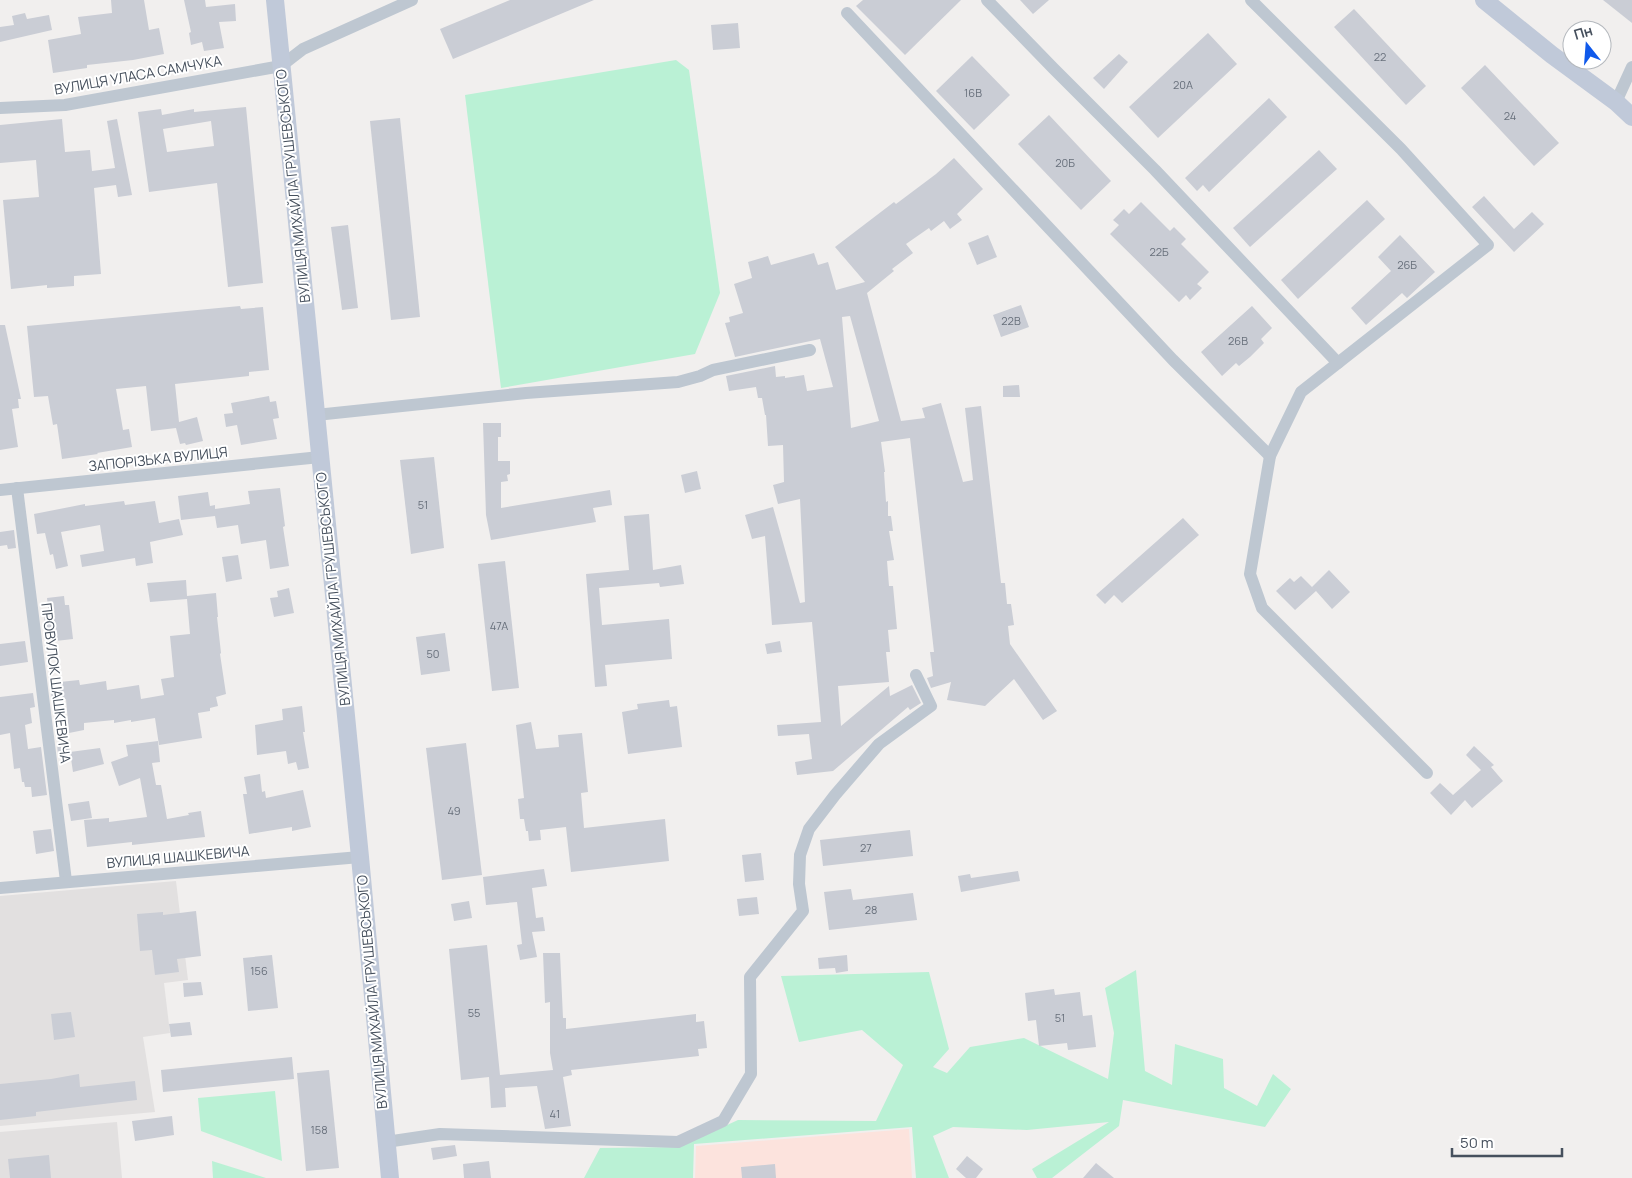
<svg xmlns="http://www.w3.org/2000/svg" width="1632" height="1178" font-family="Manrope,sans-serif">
<rect width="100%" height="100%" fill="#f1efee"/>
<!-- education -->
<g fill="#e2e0e0">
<path d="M176,881L188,980L164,983L170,1033L143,1037L155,1112L0,1126V896Z"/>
<path d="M117,1122L122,1178H0V1132Z"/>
</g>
<!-- medical -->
<path fill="#fce3dd" d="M909,1129L912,1178H695L696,1146Z"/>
<!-- green -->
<g fill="#baf1d5">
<path d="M676,60L689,70L720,293L695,354L501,388L465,95Z"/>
<path d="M1136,970L1145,1071L1172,1085L1175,1044L1223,1059L1224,1088L1257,1106L1273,1074L1291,1089L1265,1127L1123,1100L1119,1126L1052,1178H1037L1032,1169L1109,1122L1027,1130L953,1127L933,1136L949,1178H916L912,1127L694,1144L693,1178H584L600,1148L679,1147L738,1120L876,1121L903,1065L862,1030L799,1042L781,976L929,972L949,1049L933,1067L947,1073L970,1047L1024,1038L1108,1079L1114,1033L1105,988Z"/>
<path d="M275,1091L282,1161L201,1131L198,1098Z"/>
<path d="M212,1161L266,1178H213Z"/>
</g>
<!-- building -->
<g fill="#cacdd5" fill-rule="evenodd">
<path d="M111,0H144L149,30L159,28L164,54L133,60L87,65V68L53,73L48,40L81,34L78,17L112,13Z"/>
<path d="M184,0H205L206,7L235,4L236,21L219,22L224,48L204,51L202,42L191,45L189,33L191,32Z"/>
<path d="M510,0H594L453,59L440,29Z"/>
<path d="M863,0H961L905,55L856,6Z"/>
<path d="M1020,0H1049L1033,14Z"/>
<path d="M1603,0H1632V23Z"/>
<path d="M1354,9L1426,86L1406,105L1334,27Z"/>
<path d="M25,13L27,19L49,15L52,30L0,42V27L14,25L12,16Z"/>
<path d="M738,23L740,48L713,50L711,25Z"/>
<path d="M1208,33L1237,64L1158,138L1129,107Z"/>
<path d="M1119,54L1128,62L1104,89L1093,78Z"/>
<path d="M972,56L1010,95L974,130L936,91Z"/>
<path d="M1485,65L1559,143L1534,166L1461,88Z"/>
<path d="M1269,98L1287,117L1209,192L1203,185L1197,191L1185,178Z"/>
<path d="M246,107L263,283L228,287L217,183L149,192L138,112L161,109L162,115L194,109V112ZM211,121L214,146L167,152L163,129Z"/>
<path d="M1049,115L1111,181L1081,210L1018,144Z"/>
<path d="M400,118L420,317L391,320L370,121Z"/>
<path d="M62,119L65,152L90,150L92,171L115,168L107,121L117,119L132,195L118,197L116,185L94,188L101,274L74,276V286L47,288V285L11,289L3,200L39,197L36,160L0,163V125Z"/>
<path d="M1319,150L1337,169L1250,247L1233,228Z"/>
<path d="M954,158L983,189L957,214L962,220L950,229L944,221L931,231L929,228L906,244L913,253L892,269L894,271L867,293L901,421L925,418L922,408L941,403L963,482L973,480L965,408L981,406L1001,583H1005L1007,604H1011L1014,625L1008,626L1010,644L1057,711L1043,720L1014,679L985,706L947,700L951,682L931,688L927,678L933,676L930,652H934L910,438L881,442L885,472H884L886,502L888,501V516H891L893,531H889L894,560L887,561L889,586H893L897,629L888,630L890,652H886L889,682L838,686L841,726L889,686L890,696L912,685L921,703L910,710L908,707L833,771L797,775L795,762L812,759L809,734L778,736L777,725L821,722L812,622L772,625L765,536L752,539L745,515L773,507L800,603L805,602L800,499L778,504L773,485L784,482L783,445L768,446L766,415H765L762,398H758L756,387L729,391L726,376L775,366L776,377L785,376V378L804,375L807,391L833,387L820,339L735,357L725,323L730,322L729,317L743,313L734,284L752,278L748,262L768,256L771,265L814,253L818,265L828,262L836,290L865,282L835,247L894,202L896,204L936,174ZM850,316L879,421L851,428L842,317Z"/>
<path d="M1484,196L1514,229L1532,212L1544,224L1514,252L1472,207Z"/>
<path d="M1367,200L1385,219L1298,299L1281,280Z"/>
<path d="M1141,202L1170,231L1174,227L1186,239L1181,244L1209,272L1197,284L1202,288L1190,300L1186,295L1179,302L1110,234L1119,225L1113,220L1124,209L1129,214Z"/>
<path d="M348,225L358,308L342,310L331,227Z"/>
<path d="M988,235L997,257L977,265L968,243Z"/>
<path d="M1400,235L1435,272L1407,298L1402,293L1366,325L1351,308L1391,271L1378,257Z"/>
<path d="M1021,305L1029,327L1001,337L993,315Z"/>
<path d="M240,306L241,309L263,307L269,370L249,372V376L175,384L179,422L197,417L203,441L186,445L185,443L180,444L176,428L151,431L146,386L116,389L123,430L129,429L132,447L97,453L98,454L62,459L57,424L53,425L48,396L34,397L27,326Z"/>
<path d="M1252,306L1272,328L1261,339L1264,343L1250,357L1239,366L1236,363L1222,376L1201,352Z"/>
<path d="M0,325H5L21,399H18L19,408L12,409L18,447L0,450Z"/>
<path d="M1019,385L1020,397H1003V386Z"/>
<path d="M269,396L270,402L276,401L279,418L273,419L277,439L241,445L237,425L226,427L224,414L233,413L231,403Z"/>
<path d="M483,423H501V437H498V461H510V474L507,475L508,481L501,482V508L610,490L612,505L593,508L596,522L491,540L486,515Z"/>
<path d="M434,457L444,548L411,554L400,460Z"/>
<path d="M697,471L701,489L685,493L681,475Z"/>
<path d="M280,488L285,526L283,527L289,566L270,569L266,540L241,544L238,525L217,528L215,516L181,520L178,496L208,492L210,506L215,505V509L250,504L248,491Z"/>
<path d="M124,501L125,505L155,501L159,523L179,519L183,535L150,542L153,563L136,566L135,558L82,567L80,555L104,551L100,525L61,532L68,566L56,569L53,554L50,555L45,533L37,534L34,514L85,504V506Z"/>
<path d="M649,514L653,570L681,565L684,584L660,587L659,583L599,588L602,625L669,619L672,659L605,665L607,686L595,687L586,574L629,570L624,516Z"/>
<path d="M1183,518L1199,535L1122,603L1114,595L1105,604L1096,595Z"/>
<path d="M14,530L16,548L8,549L7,545L0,546V532Z"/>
<path d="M238,555L242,579L226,582L222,557Z"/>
<path d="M505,561L519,688L492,691L478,564Z"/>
<path d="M1329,570L1350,592L1332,609L1316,591L1295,610L1276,591L1290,578L1294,582L1301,576L1314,589L1312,587Z"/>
<path d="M186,580L187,596L216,593L218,617H217L221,653L220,654L226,694L216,697L218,706L210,708V711L198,713L202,738L159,745L155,718L131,722V720L114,723V720L84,723V730L69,733L66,699L52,701L50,683L79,680L80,685L106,681L107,690L139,685L141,699L164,695L161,679L174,677L170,636L190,634L187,599L150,602L147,583Z"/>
<path d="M289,588L294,613L274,617L270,598L278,597L277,591Z"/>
<path d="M64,596L65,605H69L73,639L47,642L44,616L49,615L47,598Z"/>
<path d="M445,633L450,671L421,675L416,637Z"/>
<path d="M25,641L28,662L0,666V644Z"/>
<path d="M780,641L782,652L767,654L765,644Z"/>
<path d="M33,693L35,707L30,708L32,723L25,725L28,749L41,747L47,795L32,797L31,787H25L24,782H22L20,768L14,769L10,733L0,735V697Z"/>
<path d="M669,700L670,707L677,706L682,747L628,754L622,712L638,709L637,704Z"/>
<path d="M302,706L305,732H303L309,768L298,770L296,762L288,764L286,751L257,755L255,725L283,720L282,709Z"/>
<path d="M531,722L536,749L559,747L558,735L582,733L588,792L581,793L584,828L665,819L669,861L571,872L566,827L540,830L541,840L529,841L528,831H526L524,819H520L518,799L524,798L516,725Z"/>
<path d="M69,741L70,752L100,748L104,764L73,772L70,752L58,755L57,744Z"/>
<path d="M158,741L160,762L152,763L156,785H161L167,819L189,815L188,813L201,811L205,837L132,845V842L87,847L84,820L109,818V822L147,817L140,778L119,786L111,762L128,756L126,745Z"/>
<path d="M466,743L482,875L442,880L426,748Z"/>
<path d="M1474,746L1494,765L1491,767L1503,781L1472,808L1465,800L1451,815L1430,793L1440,783L1453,795L1481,770L1466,755Z"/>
<path d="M260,774L262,792L265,791L266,798L303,790L311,827L292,831V827L249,834L243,794H247L244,777Z"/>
<path d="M89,801L92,818L71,821L68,804Z"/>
<path d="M51,829L54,851L36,854L33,831Z"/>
<path d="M910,830L913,856L823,866L820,840Z"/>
<path d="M761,853L764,880L745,882L742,855Z"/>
<path d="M544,869L547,886L532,888L536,918L543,917L545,931L532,932L537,957L520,960L517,945L522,944L517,902L486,905L483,877Z"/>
<path d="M1018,871L1020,881L961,892L958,876L970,874L971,878Z"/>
<path d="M851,889L853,900L913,893L917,920L829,930L824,892Z"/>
<path d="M757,897L759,914L739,916L737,899Z"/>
<path d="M469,901L472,918L454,921L451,904Z"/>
<path d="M196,911L201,956L177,959L179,972L155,975L152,950L140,951L137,914L163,912V915Z"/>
<path d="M487,945L500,1075L553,1070L550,1053V1002L545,1003L543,953H560L563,1018H566V1029L696,1014V1022L704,1021L707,1048L698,1049L699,1056L571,1070L572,1075L563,1077L571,1126L545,1129L537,1086L505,1088L506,1107L491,1108L489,1077L461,1080L449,949Z"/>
<path d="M272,955L278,1008L248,1011L243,958Z"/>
<path d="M847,955L848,971L836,973L835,968L819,969L818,958Z"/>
<path d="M201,982L203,995L184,997L183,983Z"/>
<path d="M1054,989L1055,995L1080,992L1083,1016L1092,1015L1096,1047L1068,1050L1067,1043L1039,1046L1036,1020L1028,1021L1025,993Z"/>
<path d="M71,1012L75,1037L54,1040L51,1014Z"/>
<path d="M190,1022L192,1035L171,1037L169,1024Z"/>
<path d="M292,1057L294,1079L163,1092L161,1070Z"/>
<path d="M329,1070L339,1168L306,1171L297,1073Z"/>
<path d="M79,1074L80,1087L135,1081L137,1100L36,1112V1116L0,1120V1084L51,1079Z"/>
<path d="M172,1116L174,1135L135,1141L132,1121Z"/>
<path d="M455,1145L457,1156L433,1160L431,1148Z"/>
<path d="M49,1155L51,1178H10L8,1159Z"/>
<path d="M967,1156L983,1169L976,1178H966L956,1169Z"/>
<path d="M489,1161L491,1178H464L463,1164Z"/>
<path d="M1096,1163L1114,1178H1083Z"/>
<path d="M775,1164L776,1178H742L741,1167Z"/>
</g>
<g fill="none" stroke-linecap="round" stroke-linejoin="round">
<!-- street -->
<g stroke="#bec7d1" stroke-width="12">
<path d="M987,0L1053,68L1155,170L1338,363"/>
<path d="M1251,0L1401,149L1488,245L1301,392L1270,456L1250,574L1262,608L1427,773"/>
<path d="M847,13L1173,360L1270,456"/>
<path d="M1616,102L1632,67"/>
<path d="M0,108L65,105L281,66L303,49L412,0"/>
<path d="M316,415L526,393L678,382L700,376L713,370L810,350"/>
<path d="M17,488L66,881"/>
<path d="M0,490L320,457"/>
<path d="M0,888L360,857"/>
<path d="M386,1142L440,1134L678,1142L723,1121L751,1074L750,977L803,911L799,884L800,855L809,829L835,795L879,744L931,706L916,675"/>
</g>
<!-- secondary -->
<g stroke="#c0c9d9" stroke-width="18">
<path d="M275,0L360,857L390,1178"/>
<path d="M1484,0L1552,55L1616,102L1632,117"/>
</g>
</g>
<g text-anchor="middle" stroke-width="4" stroke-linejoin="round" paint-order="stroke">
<!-- number labels -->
<g font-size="11" fill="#676f7b">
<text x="1380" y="61">22</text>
<text x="1183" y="89">20А</text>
<text x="973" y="97">16В</text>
<text x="1510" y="120">24</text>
<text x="1065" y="167">20Б</text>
<text x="1159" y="256">22Б</text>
<text x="1407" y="269">26Б</text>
<text x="1011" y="325">22В</text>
<text x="1238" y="345">26В</text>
<text x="423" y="509">51</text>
<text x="499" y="630">47А</text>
<text x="433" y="658">50</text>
<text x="454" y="815">49</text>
<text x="866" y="852">27</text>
<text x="871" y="914">28</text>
<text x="259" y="975">156</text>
<text x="474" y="1017">55</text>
<text x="1060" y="1022">51</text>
<text x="555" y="1118">41</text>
<text x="319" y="1134">158</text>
</g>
<!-- street labels -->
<g font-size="14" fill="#46505d" stroke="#fff">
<text transform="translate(138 75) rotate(-10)" y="5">ВУЛИЦЯ УЛАСА САМЧУКА</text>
<text transform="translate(293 186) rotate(-96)" y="5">ВУЛИЦЯ МИХАЙЛА ГРУШЕВСЬКОГО</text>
<text transform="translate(158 459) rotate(-6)" y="5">ЗАПОРІЗЬКА ВУЛИЦЯ</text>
<text transform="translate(333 589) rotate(-96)" y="5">ВУЛИЦЯ МИХАЙЛА ГРУШЕВСЬКОГО</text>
<text transform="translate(56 683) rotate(83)" y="5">ПРОВУЛОК ШАШКЕВИЧА</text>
<text transform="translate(178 857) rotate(-5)" y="5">ВУЛИЦЯ ШАШКЕВИЧА</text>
<text transform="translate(372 992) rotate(-95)" y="5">ВУЛИЦЯ МИХАЙЛА ГРУШЕВСЬКОГО</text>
</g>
</g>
<!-- north arrow -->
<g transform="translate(1587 45) rotate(343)"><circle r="24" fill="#ffffff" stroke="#b5b9be"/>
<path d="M0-4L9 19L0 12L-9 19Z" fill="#0f59eb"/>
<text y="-8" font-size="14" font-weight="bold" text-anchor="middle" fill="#46505d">Пн</text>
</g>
<!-- scale -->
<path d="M1452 1148v8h110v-8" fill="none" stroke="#46505d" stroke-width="2.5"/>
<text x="1460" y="1148" font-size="15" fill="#46505d" stroke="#ffffff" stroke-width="4" paint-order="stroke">50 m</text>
</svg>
